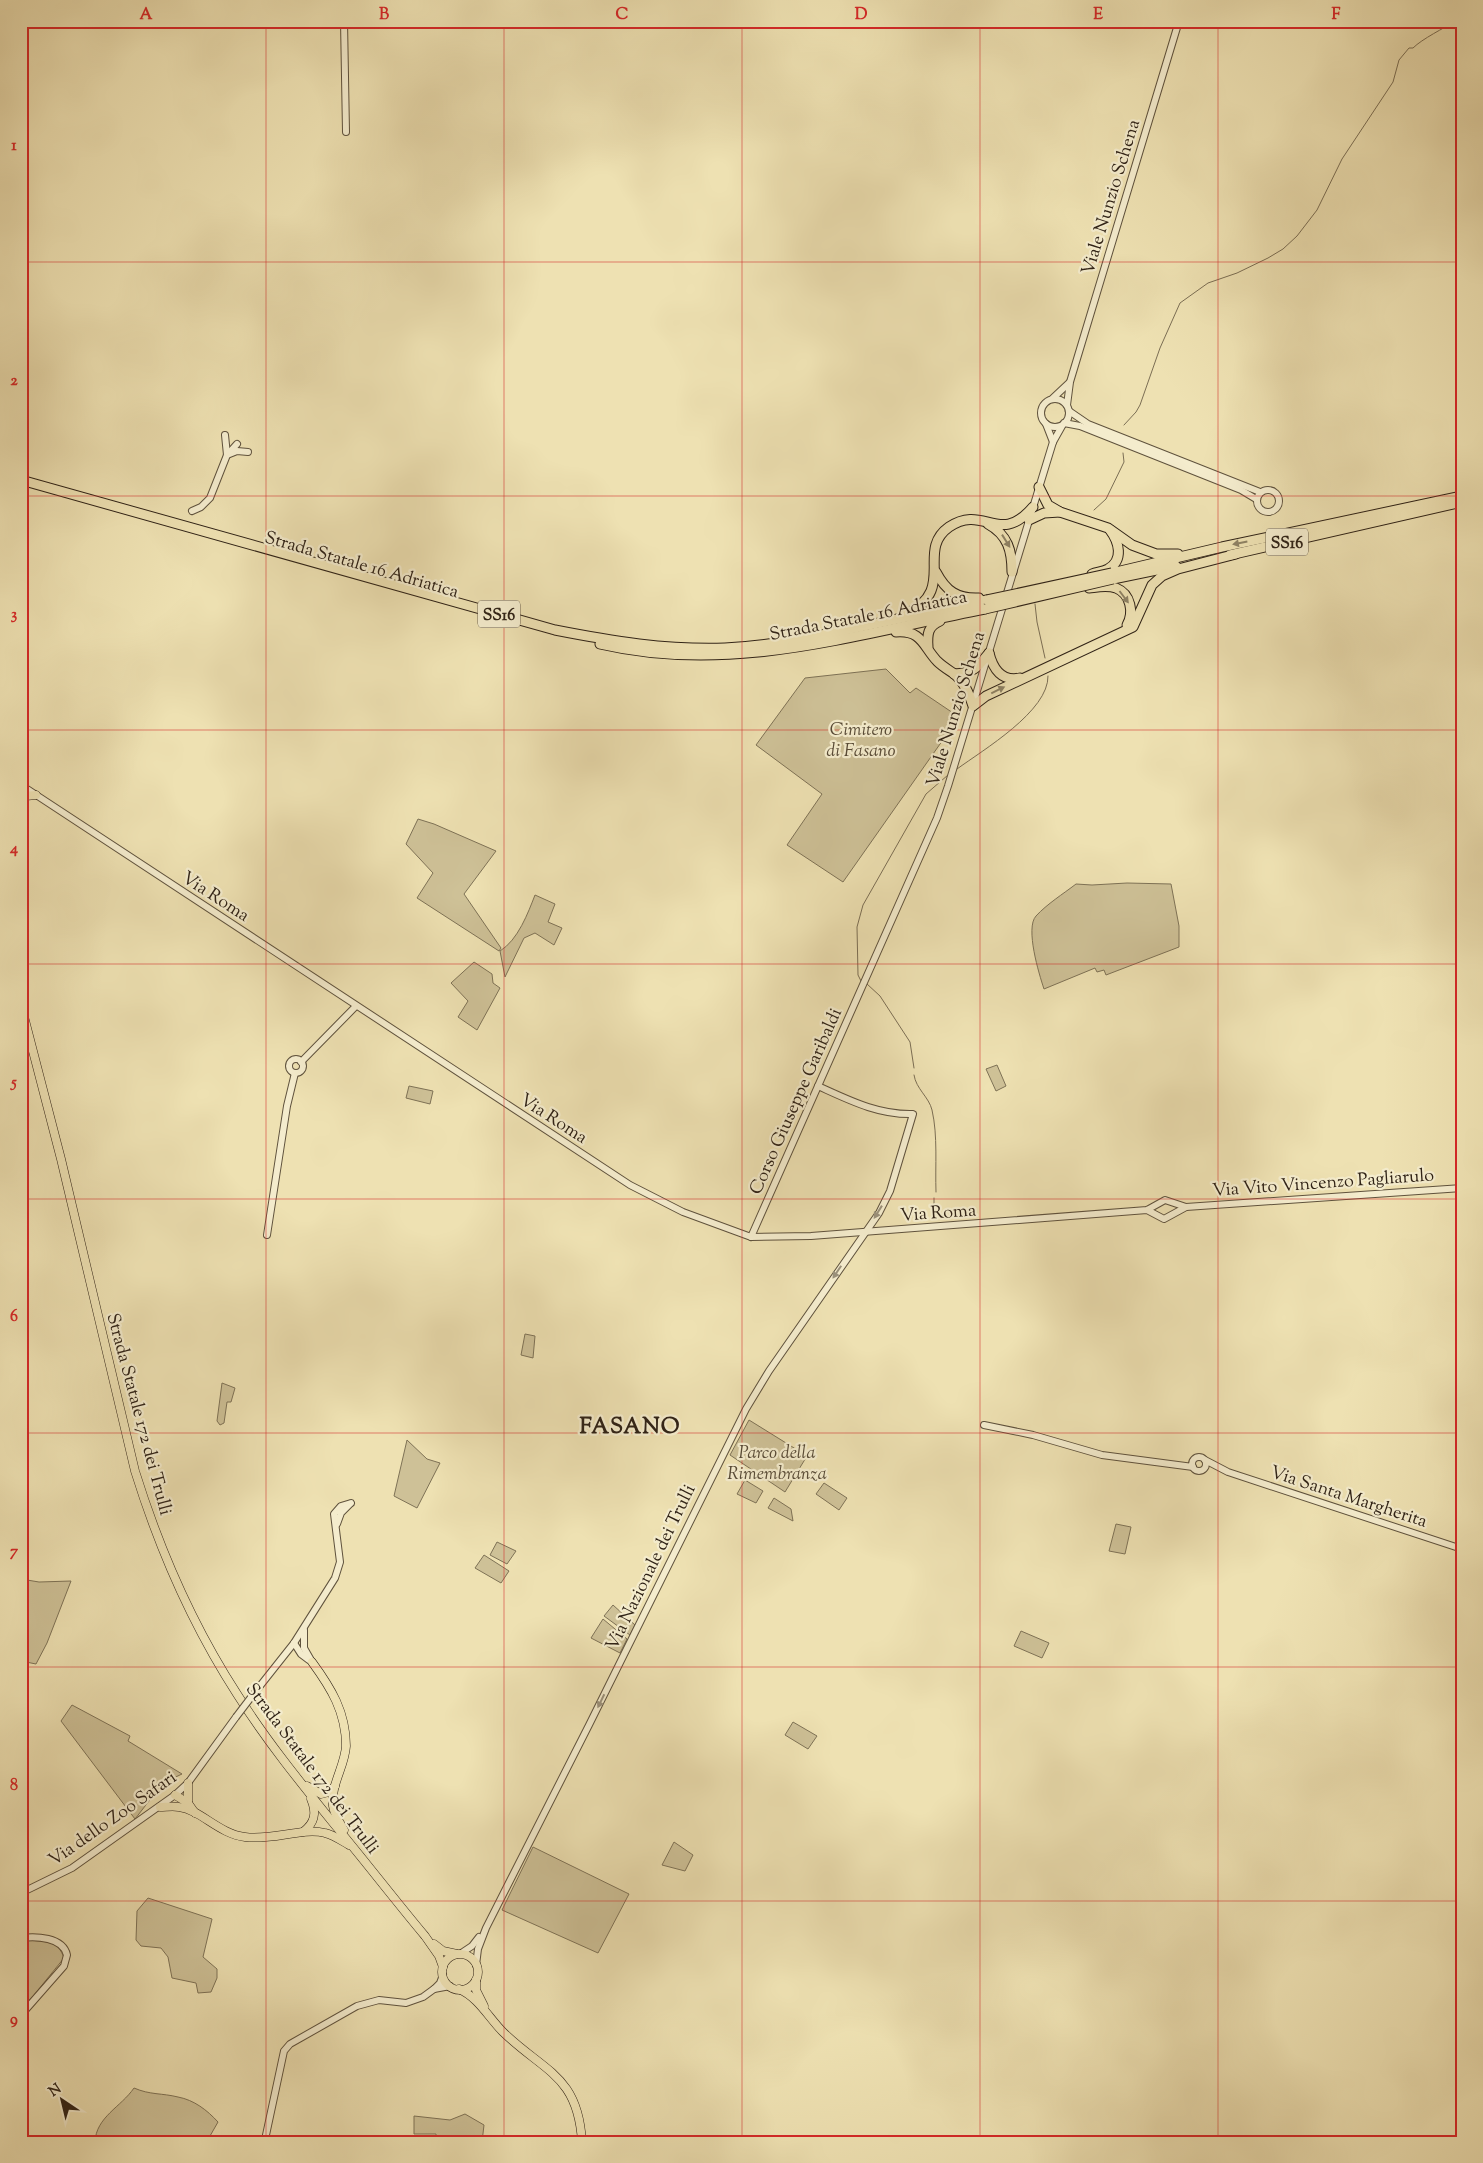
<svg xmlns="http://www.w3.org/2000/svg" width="1483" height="2163" font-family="'Sorts Mill Goudy',serif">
<rect width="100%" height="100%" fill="#eee1b2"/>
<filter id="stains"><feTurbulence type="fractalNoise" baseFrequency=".004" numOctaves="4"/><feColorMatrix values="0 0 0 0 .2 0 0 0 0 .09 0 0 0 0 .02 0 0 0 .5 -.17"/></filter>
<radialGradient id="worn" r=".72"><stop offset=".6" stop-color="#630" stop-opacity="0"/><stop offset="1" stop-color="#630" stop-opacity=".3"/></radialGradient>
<!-- green -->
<g fill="#cec197" stroke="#7e7256">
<path d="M886,669L910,693L916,688L959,717L843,882L787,845L822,794L756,745L805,678Z"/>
<path d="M418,819L434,824L496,851L464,894L501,948L499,951L417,898L433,873L406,844Z"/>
<path d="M1127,883L1171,884L1179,926V947L1106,975L1104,970L1097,972L1095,968L1044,989C1039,974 1025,928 1036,916C1047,904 1063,894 1076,884L1092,885Z"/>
<path d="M535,895L555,904L548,922L562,928L554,945L535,933L524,938L505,977L500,951C518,940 528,913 535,895Z"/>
<path d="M474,962L492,974L493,983L500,988L477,1030L458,1017L468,1001L451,983Z"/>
<path d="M997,1065L1006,1086L996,1091L986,1069Z"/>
<path d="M409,1086L433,1091L430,1104L406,1098Z"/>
<path d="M525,1334L535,1336L533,1358L521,1355Z"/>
<path d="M222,1383L235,1388L231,1402H227L224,1423L220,1425L217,1421Z"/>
<path d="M749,1420L807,1456L785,1492L730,1455Z"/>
<path d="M407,1440L427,1459L440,1463L417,1508L394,1496Z"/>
<path d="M745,1480L763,1491L756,1503L737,1494Z"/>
<path d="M824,1483L847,1498L839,1510L816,1494Z"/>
<path d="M774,1498L791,1509L793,1521L768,1508Z"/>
<path d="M1116,1524L1131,1527L1125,1554L1109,1551Z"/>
<path d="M497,1542L516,1551L507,1564L490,1555Z"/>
<path d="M484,1555L509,1571L501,1583L475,1568Z"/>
<path d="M21,1579L39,1582L71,1581L47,1643L36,1664L21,1661Z"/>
<path d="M613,1605L635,1625L630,1635L604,1616Z"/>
<path d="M603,1619L627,1639L620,1653L591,1638Z"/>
<path d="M1021,1631L1049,1643L1042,1658L1014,1646Z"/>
<path d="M72,1705L130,1736L128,1741L182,1774L163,1783L135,1819L61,1721Z"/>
<path d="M793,1722L817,1736L808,1749L785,1735Z"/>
<path d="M674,1842L693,1855L685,1871L662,1865Z"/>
<path d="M533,1847L629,1894L598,1953L502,1910Z"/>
<path d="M148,1898L212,1919L203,1957L217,1969V1978L211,1992L198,1993L196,1983L172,1978L168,1957L161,1948L141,1946L136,1940L137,1911Z"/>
<path d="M30,1940C46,1942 58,1940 64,1958L21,2011V1941Z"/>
<path d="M134,2088C150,2095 162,2093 178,2097C194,2100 207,2110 218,2122L210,2136L181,2139L178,2142H95C96,2117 121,2107 134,2088Z"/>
<path d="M465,2114L484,2125L482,2142H436V2134H414V2116L450,2120Z"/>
</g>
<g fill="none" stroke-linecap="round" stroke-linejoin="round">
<!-- stream -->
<g stroke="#7b6e54" stroke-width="1">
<path d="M1124,425L1136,412L1140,405L1160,348L1180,303L1208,283L1237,273L1268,258L1283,249L1297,236L1317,210L1342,159L1393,82L1399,60L1409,48H1413C1422,39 1444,28 1456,21"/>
<path d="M1094,510L1106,499L1124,462L1123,453"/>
<path d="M1035,604L1037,622L1045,658"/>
<path d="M957,769C983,750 1049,711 1048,676"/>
<path d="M861,981L858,975L857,927L863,905L926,794L948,775"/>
<path d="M867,984L880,996L910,1042L914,1068"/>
<path d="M914,1075C916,1089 929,1097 932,1110C938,1136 935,1166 936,1192"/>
<path d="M934,1212V1198"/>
</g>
<defs>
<g id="tertiary">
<path d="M344,21L346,132"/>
<path d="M1053,398L1069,383"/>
<circle cx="1055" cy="413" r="14"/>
<path d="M1067,405L1070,382L1179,21"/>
<path d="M1069,411L1088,424L1260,492"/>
<path d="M1064,423L1080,426L1241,490L1256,499"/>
<path d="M1046,424L1053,442"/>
<path d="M228,454L237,444"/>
<path d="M227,455L237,451L248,452"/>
<circle cx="1268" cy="501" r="11"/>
<path d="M192,511L201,507L210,498L227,455L225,435"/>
<path d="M21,785L630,1185L683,1212L751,1237L811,1236L1147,1210L1165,1200L1186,1207L1164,1219L1147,1210"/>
<circle cx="296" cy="1066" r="7"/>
<path d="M301,1062L356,1006"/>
<path d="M1186,1207L1462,1188"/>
<path d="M267,1235L287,1106L295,1073"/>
<path d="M751,1237L937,818L948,786L1053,442L1062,426"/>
<path d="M984,1425L1033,1435L1102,1455L1193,1467"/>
<circle cx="1199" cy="1464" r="7"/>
<path d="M1205,1460L1228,1472L1462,1549"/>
<path d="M337,1524L341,1513L350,1504"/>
<path d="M304,1630V1648L312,1662"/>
<path d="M294,1643L301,1654L309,1660"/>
<path d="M252,1696L294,1643L335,1578L340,1562L334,1514L341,1506L351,1503"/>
<path d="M21,1893L72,1868L175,1795L188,1783L236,1717"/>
<path d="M21,1938C36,1936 63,1937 67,1955L64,1966L21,2015"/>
<path d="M460,1954L472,1946L479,1937"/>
<path d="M476,1965L478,1949L486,1928L589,1725L746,1409L769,1371L879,1213L890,1191L913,1114C878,1115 849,1100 818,1086"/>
<path d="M443,1975L440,1983L434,1989L450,1986"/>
<path d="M267,2142L266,2135L284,2051L290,2044L357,2006L379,2000L406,2003L423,1997L434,1989"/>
</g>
<g id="primary">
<path d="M21,785L23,787L22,799"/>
<path d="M21,800L26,796L36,795"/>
<path d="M21,813V822"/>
<path d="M21,1005L61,1159L135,1471C159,1548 193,1626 237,1694C266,1740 300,1782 334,1824C365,1861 394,1899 425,1936L439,1956L443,1967"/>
<path d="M312,1662C331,1688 346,1712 346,1746C345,1766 330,1786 333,1806C334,1814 340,1823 344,1830"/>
<path d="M188,1783V1803"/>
<path d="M307,1786L321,1794L329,1792L335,1786"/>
<path d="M175,1795L188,1803L195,1813"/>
<path d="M160,1807C166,1807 173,1806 179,1807C201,1810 219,1834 245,1837C272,1841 303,1827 325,1833C334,1835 342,1841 349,1845"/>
<path d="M303,1832C315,1823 317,1813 311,1799"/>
<path d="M434,1944L443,1951L457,1954"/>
<circle cx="460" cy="1972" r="18"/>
<path d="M476,1980V1990L484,2006"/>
<path d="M459,1989C478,1997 489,2018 503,2032C544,2072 578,2075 582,2142"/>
</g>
<g id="trunk">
<path d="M21,480L555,630C611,641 667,650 725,648C772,646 818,636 864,626C905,617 946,609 987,600"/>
<path d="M1039,487L1048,505L1060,512L1108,528L1132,545L1156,554H1178"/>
<path d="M1029,520L1044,513L1060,512"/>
<path d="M988,524C1008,535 1012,551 1012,572"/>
<path d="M1230,555L1462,502"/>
<path d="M936,572C946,591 957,599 979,598"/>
<path d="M1112,573L1222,547L1462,496"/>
<path d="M1092,574C1097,572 1103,572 1108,569C1124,560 1119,542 1110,530"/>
<path d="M1113,579L1176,566"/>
<path d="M1089,588C1098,587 1107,585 1116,588C1131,594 1134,613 1127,625"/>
<path d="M906,614C958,589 915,551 949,527C984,503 999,547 1033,507"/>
<path d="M896,632C922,630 923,646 937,661C942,666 947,669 953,673C964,681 969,693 973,706L986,696L1133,627L1152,585L1162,576L1178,569L1236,554"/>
<path d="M600,644C733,675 856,634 985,609"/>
<path d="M928,647C927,634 928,626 940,621"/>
<path d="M989,653C993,669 1002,682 1020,678"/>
<path d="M954,674C974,673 977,668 989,653"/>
</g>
</defs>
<!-- tertiary casing -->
<use href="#tertiary" stroke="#5f523d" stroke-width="8"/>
<!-- primary casing -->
<use href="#primary" stroke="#2f2216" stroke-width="9"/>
<!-- trunk casing -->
<use href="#trunk" stroke="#2f2216" stroke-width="11"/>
<!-- tertiary -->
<use href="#tertiary" stroke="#f4eccd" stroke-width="6"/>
<!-- primary -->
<use href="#primary" stroke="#eee1b2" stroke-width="8"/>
<!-- trunk -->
<use href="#trunk" stroke="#eee1b2" stroke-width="9"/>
<defs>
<path id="tertiary-bridge" d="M236,1717L252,1696"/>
<g id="trunk-bridge">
<path d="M987,600L1112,573"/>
<path d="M985,609L1113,579"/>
</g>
</defs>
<!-- tertiary-bridge casing -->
<use href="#tertiary-bridge" stroke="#5f523d" stroke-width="8" stroke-linecap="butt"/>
<!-- trunk-bridge casing -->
<use href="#trunk-bridge" stroke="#2f2216" stroke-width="11" stroke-linecap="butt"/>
<!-- tertiary-bridge -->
<use href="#tertiary-bridge" stroke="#f4eccd" stroke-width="6"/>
<!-- trunk-bridge -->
<use href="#trunk-bridge" stroke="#eee1b2" stroke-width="9"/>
</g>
<!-- one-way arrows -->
<defs><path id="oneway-solid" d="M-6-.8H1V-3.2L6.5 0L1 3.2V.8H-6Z" transform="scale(1.25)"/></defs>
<g fill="#8e8264">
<use href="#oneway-solid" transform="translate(1006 541) rotate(58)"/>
<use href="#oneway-solid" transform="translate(1240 543) rotate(169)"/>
<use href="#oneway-solid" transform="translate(1124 597) rotate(53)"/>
<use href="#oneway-solid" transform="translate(998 690) rotate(-26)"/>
</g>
<g fill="#9b917b">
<use href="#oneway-solid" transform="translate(878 1212) rotate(122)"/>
<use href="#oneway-solid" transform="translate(837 1272) rotate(124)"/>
<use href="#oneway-solid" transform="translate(601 1701) rotate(116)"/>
</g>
<!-- grid -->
<path fill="none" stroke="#d62828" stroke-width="1" stroke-opacity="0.55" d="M266,21V2142M504,21V2142M742,21V2142M980,21V2142M1218,21V2142M21,262H1462M21,496H1462M21,730H1462M21,964H1462M21,1199H1462M21,1433H1462M21,1667H1462M21,1901H1462"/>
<g text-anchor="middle" stroke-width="4.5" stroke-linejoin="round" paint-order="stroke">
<!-- shield labels -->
<g fill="#f4eccd" stroke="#6a5f4d" stroke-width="1">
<rect x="1266" y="528.5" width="42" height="27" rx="4"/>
<rect x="478" y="600.5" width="42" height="27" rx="4"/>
</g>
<g font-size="16" font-weight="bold" fill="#2f2216">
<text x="1287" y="548">SS16</text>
<text x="499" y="620">SS16</text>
</g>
<!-- street labels -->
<g font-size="18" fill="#2f2216" stroke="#f4eccd">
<text transform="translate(1110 197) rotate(-73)" y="6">Viale Nunzio Schena</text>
<text transform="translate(362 564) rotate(16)" y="6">Strada Statale 16 Adriatica</text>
<text transform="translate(868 615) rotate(-11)" y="6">Strada Statale 16 Adriatica</text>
<text transform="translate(955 709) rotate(-73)" y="6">Viale Nunzio Schena</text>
<text transform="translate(216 896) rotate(33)" y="6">Via Roma</text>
<text transform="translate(795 1101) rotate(-66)" y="6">Corso Giuseppe Garibaldi</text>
<text transform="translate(554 1118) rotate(33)" y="6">Via Roma</text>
<text transform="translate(1323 1182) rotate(-4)" y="6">Via Vito Vincenzo Pagliarulo</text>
<text transform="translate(938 1212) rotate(-4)" y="6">Via Roma</text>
<text transform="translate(140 1414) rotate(75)" y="6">Strada Statale 172 dei Trulli</text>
<text transform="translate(1349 1496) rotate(18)" y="6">Via Santa Margherita</text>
<text transform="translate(650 1567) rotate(-64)" y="6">Via Nazionale dei Trulli</text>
<text transform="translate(313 1768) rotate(53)" y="6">Strada Statale 172 dei Trulli</text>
<text transform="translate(112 1818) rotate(-35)" y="6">Via dello Zoo Safari</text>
</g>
<!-- park labels -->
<g font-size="18" font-style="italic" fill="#574a36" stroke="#f4eccd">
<text x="861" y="735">Cimitero<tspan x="861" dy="21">di Fasano</tspan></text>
<text x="777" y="1458">Parco della<tspan x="777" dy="21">Rimembranza</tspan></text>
</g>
<!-- district labels -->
<g font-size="22" font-weight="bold" letter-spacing="1" fill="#2f2216" stroke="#f4eccd">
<text x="630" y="1433">FASANO</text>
</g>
</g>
<!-- margin -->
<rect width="1483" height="2163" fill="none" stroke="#eee1b2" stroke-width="55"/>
<!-- north arrow -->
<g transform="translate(62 2100) rotate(325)" stroke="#f4eccd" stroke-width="4" paint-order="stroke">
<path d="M0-4L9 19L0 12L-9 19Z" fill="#2f2216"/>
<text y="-8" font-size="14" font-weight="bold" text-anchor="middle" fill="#2f2216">N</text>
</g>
<rect x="28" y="28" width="1428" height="2108" fill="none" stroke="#d62828" stroke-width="2"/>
<g font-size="16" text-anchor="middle" font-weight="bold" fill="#d62828">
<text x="146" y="19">A</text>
<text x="384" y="19">B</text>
<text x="622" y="19">C</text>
<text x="861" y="19">D</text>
<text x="1098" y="19">E</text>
<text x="1336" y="19">F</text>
<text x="14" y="150">1</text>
<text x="14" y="385">2</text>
<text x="14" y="619">3</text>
<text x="14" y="853">4</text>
<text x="14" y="1087">5</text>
<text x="14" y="1321">6</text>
<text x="14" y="1556">7</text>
<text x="14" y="1790">8</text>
<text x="14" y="2024">9</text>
</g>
<rect width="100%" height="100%" filter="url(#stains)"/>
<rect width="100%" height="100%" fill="url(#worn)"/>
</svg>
